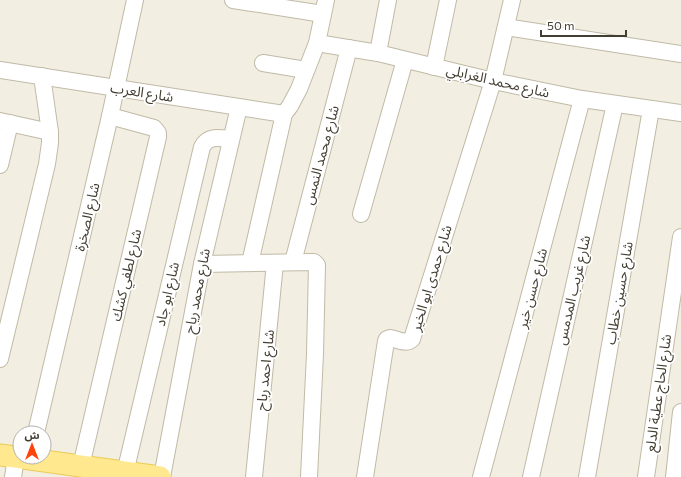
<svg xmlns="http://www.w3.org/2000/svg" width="681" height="477" font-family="Commissioner,'Noto Sans Arabic',sans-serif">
<rect width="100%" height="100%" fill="#f2eee1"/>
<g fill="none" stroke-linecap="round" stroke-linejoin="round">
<defs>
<g id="minor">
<path d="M233,0L323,14"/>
<path d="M506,27L681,54"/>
<path d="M317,43L378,53L493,81L582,99L681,113"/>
<path d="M378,53L388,0"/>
<path d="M263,63L306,70"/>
<path d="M434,67L448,0"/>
<path d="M0,70L284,114"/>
<path d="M0,121L50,132"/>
<path d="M0,165L10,123"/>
<path d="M361,214L405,60"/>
<path d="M293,262L349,48"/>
<path d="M250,263L284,114L290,106L299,89L317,43L326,0"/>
<path d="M202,264L314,262L317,265L315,354L309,477"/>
<path d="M0,359L47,164L50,143V132L42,76"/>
<path d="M36,433L110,116L135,0"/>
<path d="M81,466L158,137V133L154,128L110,116"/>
<path d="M13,477L16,458"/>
<path d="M124,477L202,147C208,135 219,138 231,139"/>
<path d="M162,477L202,264L239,107"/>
<path d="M254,477L275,263"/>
<path d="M365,477L386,341L387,339L390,338C397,339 406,345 412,339L493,81L512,0"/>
<path d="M481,477L582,99"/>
<path d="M531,477L615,104"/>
<path d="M587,477L651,109"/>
<path d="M646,477L681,237"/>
<path d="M674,477L681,412"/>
</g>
<path id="major" d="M0,455L160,477"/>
</defs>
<!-- minor casing -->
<use href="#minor" stroke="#c0baa6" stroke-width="18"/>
<!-- major casing -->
<use href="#major" stroke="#ebcb56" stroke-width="23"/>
<!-- minor -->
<use href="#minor" stroke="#fff" stroke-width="16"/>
<!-- major -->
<use href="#major" stroke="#ffe88d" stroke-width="21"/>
</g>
<g text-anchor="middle" stroke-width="3.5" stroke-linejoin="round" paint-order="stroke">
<!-- street labels -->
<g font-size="14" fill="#433e32" stroke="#fff">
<text transform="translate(498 81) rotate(13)" y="5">شارع محمد الغرابلي</text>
<text transform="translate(142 92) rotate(9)" y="5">شارع العرب</text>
<text transform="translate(321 155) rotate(-75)" y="5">شارع محمد النمس</text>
<text transform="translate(87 217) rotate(-77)" y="5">شارع الصخرة</text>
<text transform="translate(126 275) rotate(-77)" y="5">شارع لطفي كشك</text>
<text transform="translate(431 278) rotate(-73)" y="5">شارع حمدى ابو الخير</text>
<text transform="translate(532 288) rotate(-75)" y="5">شارع حسن خير</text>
<text transform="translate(573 290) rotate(-77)" y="5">شارع غريب المدمس</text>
<text transform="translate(197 291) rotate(-79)" y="5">شارع محمد رياح</text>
<text transform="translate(619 293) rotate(-80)" y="5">شارع حسين خطاب</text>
<text transform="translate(167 294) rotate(-77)" y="5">شارع ابو جاد</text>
<text transform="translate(265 370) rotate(-84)" y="5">شارع احمد رباح</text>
<text transform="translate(658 393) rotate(-82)" y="5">شارع الحاج عطية الدلع</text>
</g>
</g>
<!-- north arrow -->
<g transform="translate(32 445)"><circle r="19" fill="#ffffff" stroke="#b4b2ad"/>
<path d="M0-3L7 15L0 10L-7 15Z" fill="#ff440b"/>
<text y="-6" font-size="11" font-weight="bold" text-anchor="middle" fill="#433e32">ش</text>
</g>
<!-- scale -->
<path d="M541 30v6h85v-6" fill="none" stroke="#433e32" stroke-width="2"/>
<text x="547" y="30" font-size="12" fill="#433e32" stroke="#ffffff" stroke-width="3" paint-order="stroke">50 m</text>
</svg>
